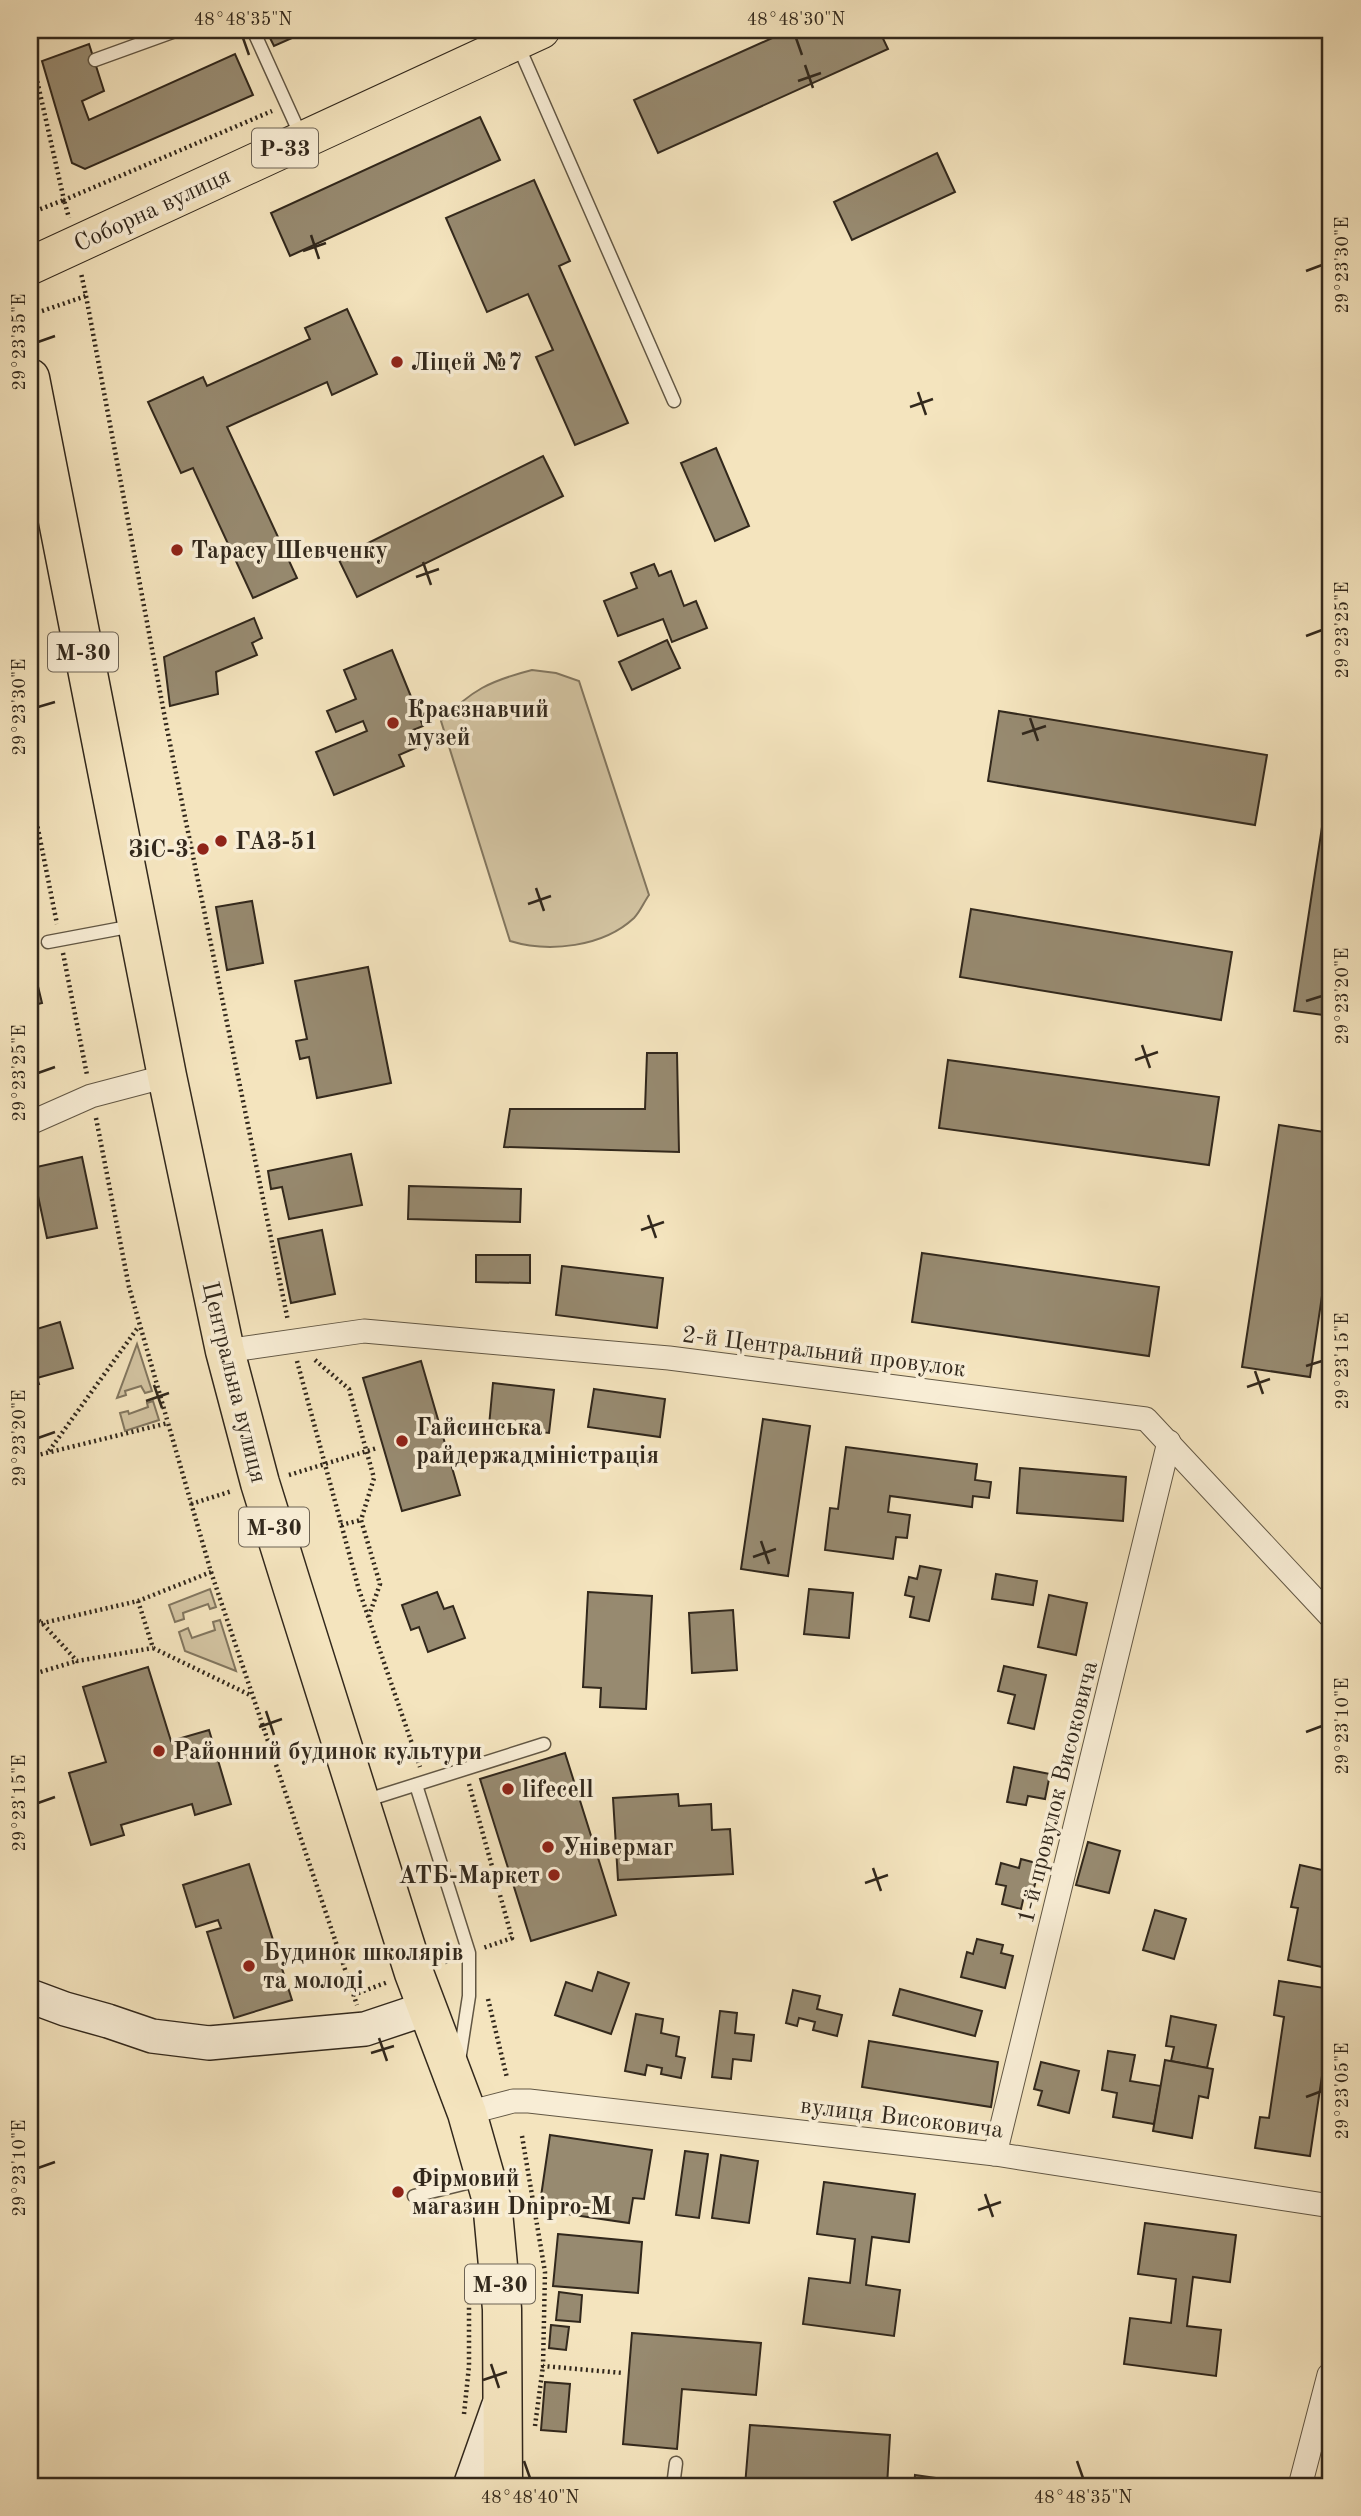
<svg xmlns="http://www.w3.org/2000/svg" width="1361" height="2516" font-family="'Old Standard TT',serif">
<rect width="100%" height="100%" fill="#f4e4be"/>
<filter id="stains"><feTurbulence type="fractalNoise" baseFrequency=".00286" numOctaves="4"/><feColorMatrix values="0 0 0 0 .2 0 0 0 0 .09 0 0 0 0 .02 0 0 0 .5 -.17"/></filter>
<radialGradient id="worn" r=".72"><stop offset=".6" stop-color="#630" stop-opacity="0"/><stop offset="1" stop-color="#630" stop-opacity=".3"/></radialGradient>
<!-- green -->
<g fill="#d3c4a2" stroke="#82765f" stroke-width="2">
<path d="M532,670L556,673L579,681L649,895C644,902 640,912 634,918C603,947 549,953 510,941L441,721C472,690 489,681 532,670Z"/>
<path d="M137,1344L152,1391L145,1393L141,1386L125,1391L126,1395L117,1398Z"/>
<path d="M153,1401L159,1420L125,1431L120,1413L128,1411L129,1414L148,1407L147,1403Z"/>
<path d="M210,1589L216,1607L210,1609L208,1604L183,1613L184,1619L175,1622L169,1605Z"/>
<path d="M220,1620L236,1671L185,1651L179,1632L188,1628L192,1638L215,1630L213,1622Z"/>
</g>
<!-- building -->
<g fill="#978a70" stroke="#32281c" stroke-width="2">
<path d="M266,30H310L274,46Z"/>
<path d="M790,30H879L888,49L658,153L634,100Z"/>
<path d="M89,44L104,91L82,101L89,120L235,54L253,95L85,169L72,163L42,61Z"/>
<path d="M480,117L500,160L290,256L271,213Z"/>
<path d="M937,153L955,192L852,240L834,202Z"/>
<path d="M534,180L570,261L559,266L628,423L575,445L536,357L553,350L528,294L487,312L446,218Z"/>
<path d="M347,309L377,374L332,395L327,382L227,427L297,578L253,598L193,468L181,473L148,402L203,377L207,386L310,339L305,328Z"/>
<path d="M716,448L749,526L715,541L681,463Z"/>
<path d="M543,456L563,496L357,597L338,558Z"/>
<path d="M654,564L659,576L671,571L684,606L696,601L707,628L672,642L663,619L618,636L604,601L637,588L631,573Z"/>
<path d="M254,618L262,638L252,643L257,655L216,672L218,694L170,706L164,657Z"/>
<path d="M667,640L680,668L632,690L619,662Z"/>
<path d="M392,650L423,726L413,730L420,746L399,755L404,766L334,795L316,752L367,731L363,721L336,732L327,711L356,699L344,670Z"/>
<path d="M999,711L1267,755L1255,825L988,781Z"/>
<path d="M1331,768V1016L1294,1011Z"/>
<path d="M252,901L263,963L227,970L216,907Z"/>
<path d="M971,909L1232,952L1221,1020L960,977Z"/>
<path d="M30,945L35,967L30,968Z"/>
<path d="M368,967L391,1083L317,1098L309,1057L300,1059L296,1041L307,1039L295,981Z"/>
<path d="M35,974L42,1003L30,1006V975Z"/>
<path d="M647,1053H677L679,1152L504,1147L510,1109H645Z"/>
<path d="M948,1060L1219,1097L1209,1165L939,1128Z"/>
<path d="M1279,1125L1331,1133V1235L1310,1377L1242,1367Z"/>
<path d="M351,1154L362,1205L289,1219L282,1187L271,1189L268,1171Z"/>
<path d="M82,1157L97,1228L47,1238L32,1168Z"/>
<path d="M409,1186L521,1189L520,1222L408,1219Z"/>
<path d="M322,1230L335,1294L291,1303L278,1239Z"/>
<path d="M922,1253L1159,1287L1149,1356L912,1322Z"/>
<path d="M476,1255H530V1283L476,1282Z"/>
<path d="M562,1266L663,1278L657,1328L556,1315Z"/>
<path d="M60,1322L73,1368L37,1378L39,1384L30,1387V1331Z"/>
<path d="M421,1361L460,1495L402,1511L363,1378Z"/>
<path d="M493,1383L554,1390L549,1433L489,1426Z"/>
<path d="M594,1389L665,1399L660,1437L588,1427Z"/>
<path d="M763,1419L810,1426L788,1576L741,1569Z"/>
<path d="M846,1447L977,1464L975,1480L991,1482L989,1498L973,1496L972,1507L890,1496L888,1512L910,1515L907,1538L896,1537L893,1559L825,1550L830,1508L838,1509Z"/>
<path d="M1020,1468L1126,1477L1123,1521L1017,1513Z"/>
<path d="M920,1566L941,1570L929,1621L910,1617L914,1597L905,1595L909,1577L917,1579Z"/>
<path d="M996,1574L1037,1581L1033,1605L992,1599Z"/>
<path d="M809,1589L853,1593L849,1638L804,1634Z"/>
<path d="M437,1592L444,1609L453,1606L465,1638L428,1652L419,1627L411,1630L402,1605Z"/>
<path d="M588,1592L652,1596L646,1709L600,1707L601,1688L583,1687Z"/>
<path d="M1049,1595L1087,1603L1076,1655L1038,1647Z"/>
<path d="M733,1610L737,1670L692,1673L689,1613Z"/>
<path d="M1004,1666L1046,1675L1034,1729L1008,1723L1015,1695L998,1691Z"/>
<path d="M148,1667L171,1741L209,1730L231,1804L195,1815L192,1804L121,1825L124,1835L91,1845L69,1773L106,1762L83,1687Z"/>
<path d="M565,1753L616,1915L531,1941L480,1779Z"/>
<path d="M1014,1767L1050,1774L1045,1799L1028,1796L1026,1805L1007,1802Z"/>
<path d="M678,1794L679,1806L711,1804L712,1830L730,1829L733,1874L618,1880L613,1798Z"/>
<path d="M1088,1842L1120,1851L1109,1893L1076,1885Z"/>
<path d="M1021,1859L1040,1864L1034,1888L1026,1887L1021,1909L1002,1904L1006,1886L996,1884L1001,1863L1019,1868Z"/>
<path d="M249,1864L292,2000L234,2018L207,1932L221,1928L218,1920L196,1927L183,1885Z"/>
<path d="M1300,1865L1331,1872V1954L1327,1968L1288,1960L1298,1908L1291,1907Z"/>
<path d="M1155,1910L1186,1919L1174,1959L1143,1950Z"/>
<path d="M977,1939L1003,1945L1001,1953L1013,1956L1005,1988L961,1977L967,1952L973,1954Z"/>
<path d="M598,1972L629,1983L611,2034L555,2015L566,1982L592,1991Z"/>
<path d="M1279,1981L1331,1989V2016L1310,2156L1255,2148L1260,2117L1269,2118L1284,2017L1274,2015Z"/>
<path d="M900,1989L982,2011L975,2036L893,2015Z"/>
<path d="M793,1990L820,1996L817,2009L842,2015L837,2036L813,2030L815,2022L799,2018L797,2026L786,2023Z"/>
<path d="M720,2011L737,2013L735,2033L754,2035L751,2061L733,2059L731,2079L712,2077Z"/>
<path d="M636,2014L663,2019L661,2033L679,2037L676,2056L685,2058L681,2078L661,2074L662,2068L647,2065L645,2075L625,2071Z"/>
<path d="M1171,2016L1216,2025L1207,2068L1171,2061L1174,2047L1166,2046Z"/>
<path d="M869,2041L998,2062L991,2107L862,2087Z"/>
<path d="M1108,2051L1135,2055L1130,2081L1161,2086L1154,2124L1113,2117L1117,2093L1102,2090Z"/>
<path d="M1165,2060L1213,2069L1208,2098L1199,2096L1192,2138L1153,2131Z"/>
<path d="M1041,2062L1079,2071L1069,2113L1038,2105L1042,2091L1034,2089Z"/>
<path d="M550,2135L652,2150L644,2199L633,2198L629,2223L539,2210Z"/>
<path d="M685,2151L708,2154L699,2218L676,2215Z"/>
<path d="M721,2155L758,2161L749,2223L712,2218Z"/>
<path d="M824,2182L915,2194L909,2242L872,2237L866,2285L900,2290L894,2336L803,2324L809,2278L850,2283L855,2239L817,2234Z"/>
<path d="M1145,2223L1236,2235L1230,2282L1193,2277L1187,2326L1221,2330L1216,2376L1124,2364L1130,2318L1171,2323L1176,2279L1138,2274Z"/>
<path d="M558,2234L642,2242L638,2293L553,2286Z"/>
<path d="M559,2292L582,2295L580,2322L556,2320Z"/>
<path d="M551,2325L569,2327L566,2350L549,2348Z"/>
<path d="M632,2333L761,2343L756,2395L682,2389L677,2449L623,2444Z"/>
<path d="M545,2382L570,2384L566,2432L541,2430Z"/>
<path d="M750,2425L890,2435L887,2486H745Z"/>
<path d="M915,2475L992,2486H914Z"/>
</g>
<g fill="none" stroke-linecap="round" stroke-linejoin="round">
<defs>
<g id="lane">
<path d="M253,30L301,136"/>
<path d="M518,45L674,401"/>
<path d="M95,60L178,30"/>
<path d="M48,942L133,926"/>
<path d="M416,1785L469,1953V1996L459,2061"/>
<path d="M364,1801L544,1744"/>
<path d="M414,2196L483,2179"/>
<path d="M673,2486L676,2463"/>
</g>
<g id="street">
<path d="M30,1123L91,1096L167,1076"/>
<path d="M225,1351L364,1331L669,1358L1146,1419L1331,1617"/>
<path d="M467,2113L513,2101H529L995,2154L1331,2206"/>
<path d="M995,2154L1169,1442"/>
<path d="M1300,2486L1329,2375"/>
</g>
<g id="secondary">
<path d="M30,1996L65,2009L108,2021L152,2036L209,2043L365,2029L428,2008"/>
<path d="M470,2486L498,2407"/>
</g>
<path id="primary" d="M30,266L541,30"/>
<path id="highway" d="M30,378L167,1076L225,1351L260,1483L293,1589L414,1973L467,2113L492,2201L502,2309L503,2486"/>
</defs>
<!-- lane casing -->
<use href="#lane" stroke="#625744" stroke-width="15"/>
<!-- street casing -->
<use href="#street" stroke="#625744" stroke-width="25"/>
<!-- secondary casing -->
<use href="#secondary" stroke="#32281c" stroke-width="36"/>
<!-- primary casing -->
<use href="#primary" stroke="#32281c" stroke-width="39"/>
<!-- highway casing -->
<use href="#highway" stroke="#32281c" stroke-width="41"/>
<!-- path -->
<g stroke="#32281c" stroke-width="4.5" stroke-dasharray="2 3.5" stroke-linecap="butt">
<path d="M30,49L64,200L272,111"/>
<path d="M30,213L64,200L69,218"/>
<path d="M86,296L167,729L288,1321"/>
<path d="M42,311L86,296L81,273"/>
<path d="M30,789L57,924"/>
<path d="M63,953L87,1075"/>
<path d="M96,1118L129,1287L168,1423"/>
<path d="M315,1360L349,1389L374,1478L361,1520L380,1584L369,1616"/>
<path d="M297,1361L359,1590L420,1767"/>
<path d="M49,1451L139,1326"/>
<path d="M30,1457L168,1423L211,1572L138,1601L30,1626"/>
<path d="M289,1475L377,1448"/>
<path d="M191,1504L232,1491"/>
<path d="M341,1525L361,1520"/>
<path d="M211,1572L357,2005"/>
<path d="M138,1601L153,1648L250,1695"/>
<path d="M30,1614L42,1623L77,1661L153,1648"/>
<path d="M30,1675L77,1661"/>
<path d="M469,1784L512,1938L483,1948"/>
<path d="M445,1962L455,1959"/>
<path d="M353,1995L388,1982"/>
<path d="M488,1999L507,2078"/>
<path d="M522,2136L545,2272L543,2366L623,2373"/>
<path d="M464,2414L469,2366V2304"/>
<path d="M535,2426L543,2366"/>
</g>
<!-- lane -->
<use href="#lane" stroke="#f8edd5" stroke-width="12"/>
<!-- street -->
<use href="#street" stroke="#f8edd5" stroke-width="23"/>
<!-- secondary -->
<use href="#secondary" stroke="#f8edd5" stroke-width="33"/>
<!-- primary -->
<use href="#primary" stroke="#f4e4be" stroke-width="37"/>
<!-- highway -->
<use href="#highway" stroke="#f4e4be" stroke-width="38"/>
</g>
<!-- ticks -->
<path fill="none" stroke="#32281c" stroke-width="2.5" d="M243,38L249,55M796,38L802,55M805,65L813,88M798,81L821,73M311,235L319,259M303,251L326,243M1306,271L1322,265M38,342L55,336M918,392L926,415M910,407L933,399M423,562L431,585M416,577L439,569M1306,636L1322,630M38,707L55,702M1030,718L1038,741M1022,734L1046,726M536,888L544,911M528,904L551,896M1306,1001L1322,996M1142,1045L1150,1068M1135,1060L1158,1052M38,1073L55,1067M648,1215L656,1238M641,1230L664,1222M1306,1366L1322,1361M1255,1371L1263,1394M154,1385L162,1408M1247,1387L1270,1379M146,1401L169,1393M38,1438L55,1432M761,1541L769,1564M753,1557L776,1549M266,1711L274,1735M259,1727L282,1719M1306,1732L1322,1726M38,1803L55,1797M873,1868L881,1891M865,1883L888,1875M379,2038L387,2061M371,2053L394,2046M1306,2097L1322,2091M38,2168L55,2162M985,2194L993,2217M978,2210L1001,2202M491,2364L499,2388M483,2380L507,2372M524,2461L530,2478M1077,2461L1083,2478"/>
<!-- markers -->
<g fill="#8f2418" stroke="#f8edd5" stroke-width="2.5">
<circle cx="397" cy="362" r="7"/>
<circle cx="177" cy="550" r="7"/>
<circle cx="393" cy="723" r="7"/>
<circle cx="221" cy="841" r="7"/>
<circle cx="203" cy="849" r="7"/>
<circle cx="402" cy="1441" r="7"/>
<circle cx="159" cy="1751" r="7"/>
<circle cx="508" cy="1789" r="7"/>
<circle cx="548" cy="1847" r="7"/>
<circle cx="554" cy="1875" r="7"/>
<circle cx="249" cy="1966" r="7"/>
<circle cx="398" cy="2192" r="7"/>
</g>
<g text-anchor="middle" stroke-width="7" stroke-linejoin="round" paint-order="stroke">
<!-- shield labels -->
<g fill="#f8edd5" stroke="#6d6354" stroke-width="2">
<rect x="252" y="128.5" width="66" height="39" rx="5"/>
<rect x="48" y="632.5" width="70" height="39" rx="5"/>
<rect x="239" y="1507.5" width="70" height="39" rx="5"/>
<rect x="465" y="2264.5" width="70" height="39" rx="5"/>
</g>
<g font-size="23" font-weight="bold" fill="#32281c">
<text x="285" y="156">Р-33</text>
<text x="83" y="660">М-30</text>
<text x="274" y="1535">М-30</text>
<text x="500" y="2292">М-30</text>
</g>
<!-- street labels -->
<g font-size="24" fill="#32281c" stroke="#f8edd5">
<text transform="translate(152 209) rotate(-25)" y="8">Соборна вулиця</text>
<text transform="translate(824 1351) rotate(7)" y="8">2-й Центральний провулок</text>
<text transform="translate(235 1382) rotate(76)" y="8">Центральна вулиця</text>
<text transform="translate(1057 1792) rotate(-76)" y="8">1-й провулок Високовича</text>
<text transform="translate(902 2117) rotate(7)" y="8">вулиця Високовича</text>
</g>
<!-- poi labels -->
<g font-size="24" font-weight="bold" fill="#32281c" stroke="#f8edd5" text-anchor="start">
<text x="411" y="370">Ліцей №7</text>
<text x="191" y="558">Тарасу Шевченку</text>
<text x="407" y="717">Краєзнавчий<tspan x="407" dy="28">музей</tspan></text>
<text x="235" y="849">ГАЗ-51</text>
<text x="189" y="857" text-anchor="end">ЗіС-3</text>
<text x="416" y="1435">Гайсинська<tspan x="416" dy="28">райдержадміністрація</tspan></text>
<text x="173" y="1759">Районний будинок культури</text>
<text x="522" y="1797">lifecell</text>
<text x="562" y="1855">Універмаг</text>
<text x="540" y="1883" text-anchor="end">АТБ-Маркет</text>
<text x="263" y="1960">Будинок школярів<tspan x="263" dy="28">та молоді</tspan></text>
<text x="412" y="2186">Фірмовий<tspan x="412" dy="28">магазин Dnipro-M</tspan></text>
</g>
</g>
<!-- margin -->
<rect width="1361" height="2516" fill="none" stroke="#f4e4be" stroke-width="77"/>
<rect x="38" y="38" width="1284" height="2440" fill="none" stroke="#32281c" stroke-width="2.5"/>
<g font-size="18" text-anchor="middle" fill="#32281c">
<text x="243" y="25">48°48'35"N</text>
<text x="796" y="25">48°48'30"N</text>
<text transform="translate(1342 265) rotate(-90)" y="6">29°23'30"E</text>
<text transform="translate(19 342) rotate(-90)" y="6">29°23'35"E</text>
<text transform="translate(1342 630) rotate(-90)" y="6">29°23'25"E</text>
<text transform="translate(19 707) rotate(-90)" y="6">29°23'30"E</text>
<text transform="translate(1342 996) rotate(-90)" y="6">29°23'20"E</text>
<text transform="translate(19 1073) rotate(-90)" y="6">29°23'25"E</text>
<text transform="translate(1342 1361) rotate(-90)" y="6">29°23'15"E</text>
<text transform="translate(19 1438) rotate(-90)" y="6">29°23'20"E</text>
<text transform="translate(1342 1726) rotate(-90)" y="6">29°23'10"E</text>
<text transform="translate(19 1803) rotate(-90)" y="6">29°23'15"E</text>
<text transform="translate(1342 2091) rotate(-90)" y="6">29°23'05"E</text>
<text transform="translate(19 2168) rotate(-90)" y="6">29°23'10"E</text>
<text x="530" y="2503">48°48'40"N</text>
<text x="1083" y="2503">48°48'35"N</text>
</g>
<rect width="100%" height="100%" filter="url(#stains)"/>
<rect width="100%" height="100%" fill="url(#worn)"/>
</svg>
